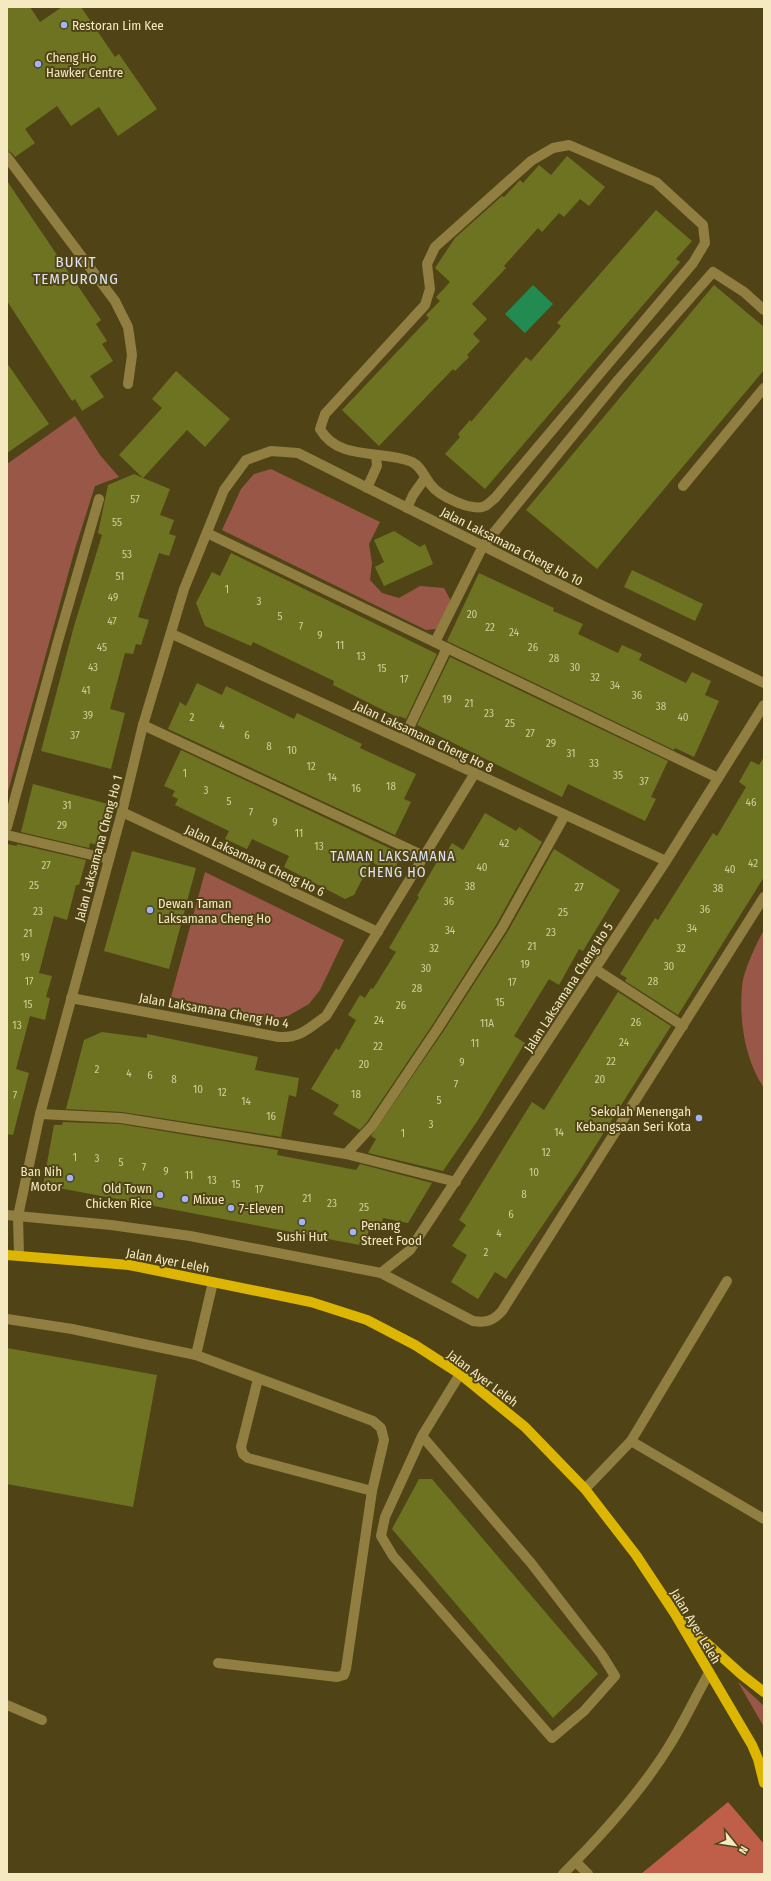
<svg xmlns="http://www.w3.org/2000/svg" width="771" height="1881" font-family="'Fira Sans Condensed',sans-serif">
<rect width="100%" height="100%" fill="#504417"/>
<!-- green -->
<g fill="#995748">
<path d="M75,416L100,455L119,477L95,486L75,549L7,795V464Z"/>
<path d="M271,469L380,522L369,544L372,563L370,580L382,593L399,598L420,586L444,588L451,601L436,629L426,630L222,530L241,489L254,474Z"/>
<path d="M205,872L344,940L320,990L309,1004L288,1016L269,1019L171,997Z"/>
<path d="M764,930V1088C745,1060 739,1021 742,987C743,972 756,944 764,930Z"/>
<path d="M738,1682L764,1706V1727Z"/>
</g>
<!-- forest -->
<path fill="#bf5e49" d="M728,1802L764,1844V1874H641Z"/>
<!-- water -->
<path fill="#238b51" d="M533,285L553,304L525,333L505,314Z"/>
<!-- building -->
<g fill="#6d7321">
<path d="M7,7H30L40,22L62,7H81L115,57L119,54L157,109L118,136L99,107L71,126L57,106L25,129L35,143L15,157L12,153L7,151Z"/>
<path d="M567,156L605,187L589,206L580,199L564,217L559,213L542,232L538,228L504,266L506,268L472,304L487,319L473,334L480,341L467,355L469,357L455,371L453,369L379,446L342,410L429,318L426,315L440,301L436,297L450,282L435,268L455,238L502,196L504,197L520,180L523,183L539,165L551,175Z"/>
<path d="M7,181L101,320L96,324L107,341L102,344L113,361L90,376L104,397L82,411L75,399L72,401L7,301Z"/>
<path d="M656,210L692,241L676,259L680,262L485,489L445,454L460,437L458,434L470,420L471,422L526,357L531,361L561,326L557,323Z"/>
<path d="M714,285L764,327V370L597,569L526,510Z"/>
<path d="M7,363L49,424L7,453Z"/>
<path d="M176,371L230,419L205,447L187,430L143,478L170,489L160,515L174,520L169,534L176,536L169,556L159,553L145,595L138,617L149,620L141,645L136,644L133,654L125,653L110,709L125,713L111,769L41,751L74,626L102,535L98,533L108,485L134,474L143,478L119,455L162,408L152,399Z"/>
<path d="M394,531L420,547L425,544L433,564L384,586L375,567L384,562L374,540Z"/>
<path d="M231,553L437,654L406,719L399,716V718L333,685L334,681L253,642L251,646L205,626L196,603L212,572L220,576Z"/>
<path d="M632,570L703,604L695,621L624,587Z"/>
<path d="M479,573L554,608L553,611L583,624L578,634L618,653L622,645L642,654L639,660L686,683L692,672L711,681L705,695L719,701L694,757L675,748L674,750L447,641Z"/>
<path d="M450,657L668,761L651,797L656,799L645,821L568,784L562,797L417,725Z"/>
<path d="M197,683L222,695L226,686L294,719L297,713L362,744L360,748L416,774L404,799L411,802L395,835L168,729L180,702L186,706Z"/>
<path d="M181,750L402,854L393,872L371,862L354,895L345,899L284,867L289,856L252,839L247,849L225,839L229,831L175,805L178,799L172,796L175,791L164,786Z"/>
<path d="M764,757V877L678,1015L625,981L627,978L620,974L655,918L658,920L713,833L717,836L746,787L739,782L751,761L759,765Z"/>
<path d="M33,784L108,804L97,845L90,843L89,848L21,832Z"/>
<path d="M485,813L516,831L519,827L542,842L496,925L433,1024L367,1122L360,1130L333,1114L339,1105L311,1089L336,1048L339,1050L356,1020L348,1015L360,995L365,998L371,988L373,989L396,952L389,948L419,897L417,896L441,855L444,857L452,843L463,850Z"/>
<path d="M7,844L17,846V844L86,860L79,885H76L67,920L54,916L39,973L52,976L46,997L50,998L45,1020L30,1016L16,1069L29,1073L13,1135L7,1134Z"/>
<path d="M554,849L620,890L589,941L583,951L579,949L559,985L549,979L514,1036L525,1043L478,1120L443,1171L368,1153L376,1139L371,1136L443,1032L508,931Z"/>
<path d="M132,851L196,868L169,969L104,951Z"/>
<path d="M618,992L671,1026L579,1172L506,1279L495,1272L478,1299L451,1282L467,1255L452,1246L466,1225L459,1220L532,1102L544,1110Z"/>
<path d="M102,1032L147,1038V1034L258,1057L255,1070L299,1078L296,1097L289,1095L281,1137L122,1112L66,1109L84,1040Z"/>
<path d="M63,1122L120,1124L278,1150L277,1155L356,1170L360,1164L432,1183L408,1223L383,1218L380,1231L369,1229L365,1246L43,1185L54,1125H62Z"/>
<path d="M7,1348L157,1375L133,1507L7,1484Z"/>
<path d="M419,1479H432L598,1674L553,1718L392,1529Z"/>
</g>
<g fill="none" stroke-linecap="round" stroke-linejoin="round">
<!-- minor -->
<g stroke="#917f41" stroke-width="10">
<path d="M569,145L656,182L703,225L705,243L693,263L495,498C492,500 489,504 485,506C472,512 439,496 431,485C424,477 422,467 412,462C383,449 339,462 320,429L325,414L425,305L430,289L427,264L435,247L531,161L553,148Z"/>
<path d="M7,157L115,301L128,327L132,355L128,384"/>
<path d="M683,486L764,388"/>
<path d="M367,488L377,466L376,455"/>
<path d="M407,508L413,495L425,478"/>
<path d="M207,533L718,778"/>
<path d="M172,634L666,861"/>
<path d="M435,642L483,546L618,380L713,272L744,292L764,310"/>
<path d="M143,725L424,856"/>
<path d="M403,740L447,648"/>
<path d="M122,812L378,932"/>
<path d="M7,827L58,641L99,499"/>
<path d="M7,835L109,859"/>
<path d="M595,969L683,1026"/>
<path d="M71,998L279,1037C301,1038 309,1028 326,1016L475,773"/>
<path d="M40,1114L121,1118L346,1154L456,1182"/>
<path d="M346,1154L372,1126L438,1028L502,928L565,815"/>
<path d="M7,1215L111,1225L190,1236L381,1273L473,1321C486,1323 493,1321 502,1311L764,897"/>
<path d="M19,1255L18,1216L40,1114L122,812L143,725L184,589L224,490L246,460L271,451L298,453L597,603L764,683"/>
<path d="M381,1273L410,1250L666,861L764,705"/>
<path d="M7,1319L72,1329L196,1355L373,1421L381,1428L384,1440L372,1491L346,1669L344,1675L337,1677L218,1663"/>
<path d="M196,1355L213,1282"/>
<path d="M258,1379L241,1447L243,1454L248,1458L372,1491"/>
<path d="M422,1436L531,1563L602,1655L615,1676L584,1711L552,1738L393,1556L381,1536L385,1517L422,1436L460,1374"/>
<path d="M631,1441L764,1519"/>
<path d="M585,1489L631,1441L727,1281"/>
<path d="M7,1705L42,1720"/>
<path d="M576,1862L588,1874"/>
<path d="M563,1874C603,1834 642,1791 671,1743C685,1720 696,1696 709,1673"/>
</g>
<!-- major -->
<g stroke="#dcb603" stroke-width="10">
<path d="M7,1255L129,1265L311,1302L367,1320L415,1345L460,1374L525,1427L585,1489L636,1555L675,1614L752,1745L758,1759L764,1783"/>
<path d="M682,1621L742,1675L764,1692"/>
</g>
</g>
<!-- markers -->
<g fill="#a1b3fd" stroke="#504417" stroke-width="1.5">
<circle cx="64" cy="25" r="4"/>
<circle cx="38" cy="64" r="4"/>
<circle cx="150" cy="910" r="4"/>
<circle cx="699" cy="1118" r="4"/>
<circle cx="70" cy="1178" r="4"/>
<circle cx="160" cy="1195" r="4"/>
<circle cx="185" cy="1199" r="4"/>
<circle cx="231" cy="1208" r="4"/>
<circle cx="302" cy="1222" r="4"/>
<circle cx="353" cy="1232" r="4"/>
</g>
<g text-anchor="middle" stroke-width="4" stroke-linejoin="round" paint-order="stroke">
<!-- number labels -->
<g font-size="11" fill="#d2cc99">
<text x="135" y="503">57</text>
<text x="117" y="526">55</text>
<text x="127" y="558">53</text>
<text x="120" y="580">51</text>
<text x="227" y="593">1</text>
<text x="113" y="601">49</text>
<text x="259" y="605">3</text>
<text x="472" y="618">20</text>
<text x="280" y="620">5</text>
<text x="112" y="625">47</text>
<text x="301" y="630">7</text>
<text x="490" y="631">22</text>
<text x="514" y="636">24</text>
<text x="320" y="639">9</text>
<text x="340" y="649">11</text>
<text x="102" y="651">45</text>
<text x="533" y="651">26</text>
<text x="361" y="660">13</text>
<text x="554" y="662">28</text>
<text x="93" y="671">43</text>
<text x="575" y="671">30</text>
<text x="382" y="672">15</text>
<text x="595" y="681">32</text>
<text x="404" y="683">17</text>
<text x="615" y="689">34</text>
<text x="86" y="694">41</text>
<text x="637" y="699">36</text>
<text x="447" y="703">19</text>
<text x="469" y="707">21</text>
<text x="661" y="710">38</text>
<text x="489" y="717">23</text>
<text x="88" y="719">39</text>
<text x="192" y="721">2</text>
<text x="683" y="721">40</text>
<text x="510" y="727">25</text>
<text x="222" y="729">4</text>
<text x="530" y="737">27</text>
<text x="75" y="739">37</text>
<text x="247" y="739">6</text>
<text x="551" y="747">29</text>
<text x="269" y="750">8</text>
<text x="292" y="754">10</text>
<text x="571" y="757">31</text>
<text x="594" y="767">33</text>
<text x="311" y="770">12</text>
<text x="185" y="777">1</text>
<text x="618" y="779">35</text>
<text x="332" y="781">14</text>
<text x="644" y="785">37</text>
<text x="391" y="790">18</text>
<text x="356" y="792">16</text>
<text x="206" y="794">3</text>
<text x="229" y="805">5</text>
<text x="751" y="806">46</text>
<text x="67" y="809">31</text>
<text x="251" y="816">7</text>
<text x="275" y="826">9</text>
<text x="62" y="829">29</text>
<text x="299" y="837">11</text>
<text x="504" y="847">42</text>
<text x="319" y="850">13</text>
<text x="753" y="867">42</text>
<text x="46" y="869">27</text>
<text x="482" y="871">40</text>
<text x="730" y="873">40</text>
<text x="34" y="889">25</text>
<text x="470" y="890">38</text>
<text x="579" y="891">27</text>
<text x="718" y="892">38</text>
<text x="449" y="905">36</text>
<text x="705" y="913">36</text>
<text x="38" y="915">23</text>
<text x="563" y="916">25</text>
<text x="692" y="932">34</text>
<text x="450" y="934">34</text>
<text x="551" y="936">23</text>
<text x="28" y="937">21</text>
<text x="532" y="950">21</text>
<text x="434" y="952">32</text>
<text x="681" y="952">32</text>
<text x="25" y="961">19</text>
<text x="525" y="968">19</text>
<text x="669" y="970">30</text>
<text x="426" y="972">30</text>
<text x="29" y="985">17</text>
<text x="653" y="985">28</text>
<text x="512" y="986">17</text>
<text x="417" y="992">28</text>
<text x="500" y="1006">15</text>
<text x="28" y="1008">15</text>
<text x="401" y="1009">26</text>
<text x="379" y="1024">24</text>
<text x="636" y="1026">26</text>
<text x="487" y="1027">11A</text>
<text x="17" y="1029">13</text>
<text x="624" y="1046">24</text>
<text x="475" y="1047">11</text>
<text x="378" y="1050">22</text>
<text x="611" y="1065">22</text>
<text x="462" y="1066">9</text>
<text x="364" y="1068">20</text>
<text x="97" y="1073">2</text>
<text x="129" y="1077">4</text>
<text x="150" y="1079">6</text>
<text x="174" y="1083">8</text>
<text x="600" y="1083">20</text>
<text x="456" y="1088">7</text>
<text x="198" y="1093">10</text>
<text x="222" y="1096">12</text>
<text x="356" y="1098">18</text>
<text x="15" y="1099">7</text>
<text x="439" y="1104">5</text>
<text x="246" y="1105">14</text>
<text x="271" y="1120">16</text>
<text x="431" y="1128">3</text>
<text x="559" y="1136">14</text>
<text x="403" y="1137">1</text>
<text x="546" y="1156">12</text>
<text x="75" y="1161">1</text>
<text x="97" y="1162">3</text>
<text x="121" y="1166">5</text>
<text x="144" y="1171">7</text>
<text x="166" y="1175">9</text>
<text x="534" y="1176">10</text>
<text x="189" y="1179">11</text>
<text x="212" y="1184">13</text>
<text x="236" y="1188">15</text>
<text x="259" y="1193">17</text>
<text x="524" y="1198">8</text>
<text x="307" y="1202">21</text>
<text x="332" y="1207">23</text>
<text x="364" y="1211">25</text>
<text x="511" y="1218">6</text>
<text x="499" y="1237">4</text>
<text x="486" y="1256">2</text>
</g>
<!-- poi labels -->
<g font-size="13" fill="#f4e9c1" stroke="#504417" text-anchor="start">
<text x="72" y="30">Restoran Lim Kee</text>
<text x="46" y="62">Cheng Ho<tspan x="46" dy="15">Hawker Centre</tspan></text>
<text x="158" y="908">Dewan Taman<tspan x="158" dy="15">Laksamana Cheng Ho</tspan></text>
<text x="691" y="1116" text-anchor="end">Sekolah Menengah<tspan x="691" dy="15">Kebangsaan Seri Kota</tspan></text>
<text x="62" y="1176" text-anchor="end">Ban Nih<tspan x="62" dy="15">Motor</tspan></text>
<text x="152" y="1193" text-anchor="end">Old Town<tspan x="152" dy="15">Chicken Rice</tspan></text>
<text x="193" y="1204">Mixue</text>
<text x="239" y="1213">7-Eleven</text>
<text x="361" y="1230">Penang<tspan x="361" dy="15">Street Food</tspan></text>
<text x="302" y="1241" text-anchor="middle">Sushi Hut</text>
</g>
<!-- street labels -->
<g font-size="13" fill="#f4e9c1" stroke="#504417">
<text transform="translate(512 546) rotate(27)" y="5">Jalan Laksamana Cheng Ho 10</text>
<text transform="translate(424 736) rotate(25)" y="5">Jalan Laksamana Cheng Ho 8</text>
<text transform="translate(98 848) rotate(-75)" y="5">Jalan Laksamana Cheng Ho 1</text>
<text transform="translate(255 860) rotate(25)" y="5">Jalan Laksamana Cheng Ho 6</text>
<text transform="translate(568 987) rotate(-57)" y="5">Jalan Laksamana Cheng Ho 5</text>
<text transform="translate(214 1010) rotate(10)" y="5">Jalan Laksamana Cheng Ho 4</text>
<text transform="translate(168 1260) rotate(11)" y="5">Jalan Ayer Leleh</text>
<text transform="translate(483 1378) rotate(37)" y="5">Jalan Ayer Leleh</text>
<text transform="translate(696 1626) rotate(59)" y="5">Jalan Ayer Leleh</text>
</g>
<!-- neighbourhood labels -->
<g font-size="14" letter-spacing="1" fill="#dfe3f1" stroke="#504417">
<text x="393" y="861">TAMAN LAKSAMANA<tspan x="393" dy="16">CHENG HO</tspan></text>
</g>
<!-- quarter labels -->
<g font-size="15" letter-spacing="1" fill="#dfe3f1" stroke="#504417">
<text x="76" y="267">BUKIT<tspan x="76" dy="17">TEMPURONG</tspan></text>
</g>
</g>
<!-- border -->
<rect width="771" height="1881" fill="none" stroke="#f4e9c1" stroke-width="16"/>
<!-- north arrow -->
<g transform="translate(735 1845) rotate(120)" stroke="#504417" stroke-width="3" paint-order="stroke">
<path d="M0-3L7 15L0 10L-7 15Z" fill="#f4e9c1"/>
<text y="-6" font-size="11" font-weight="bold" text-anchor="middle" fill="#f4e9c1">N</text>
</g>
</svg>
